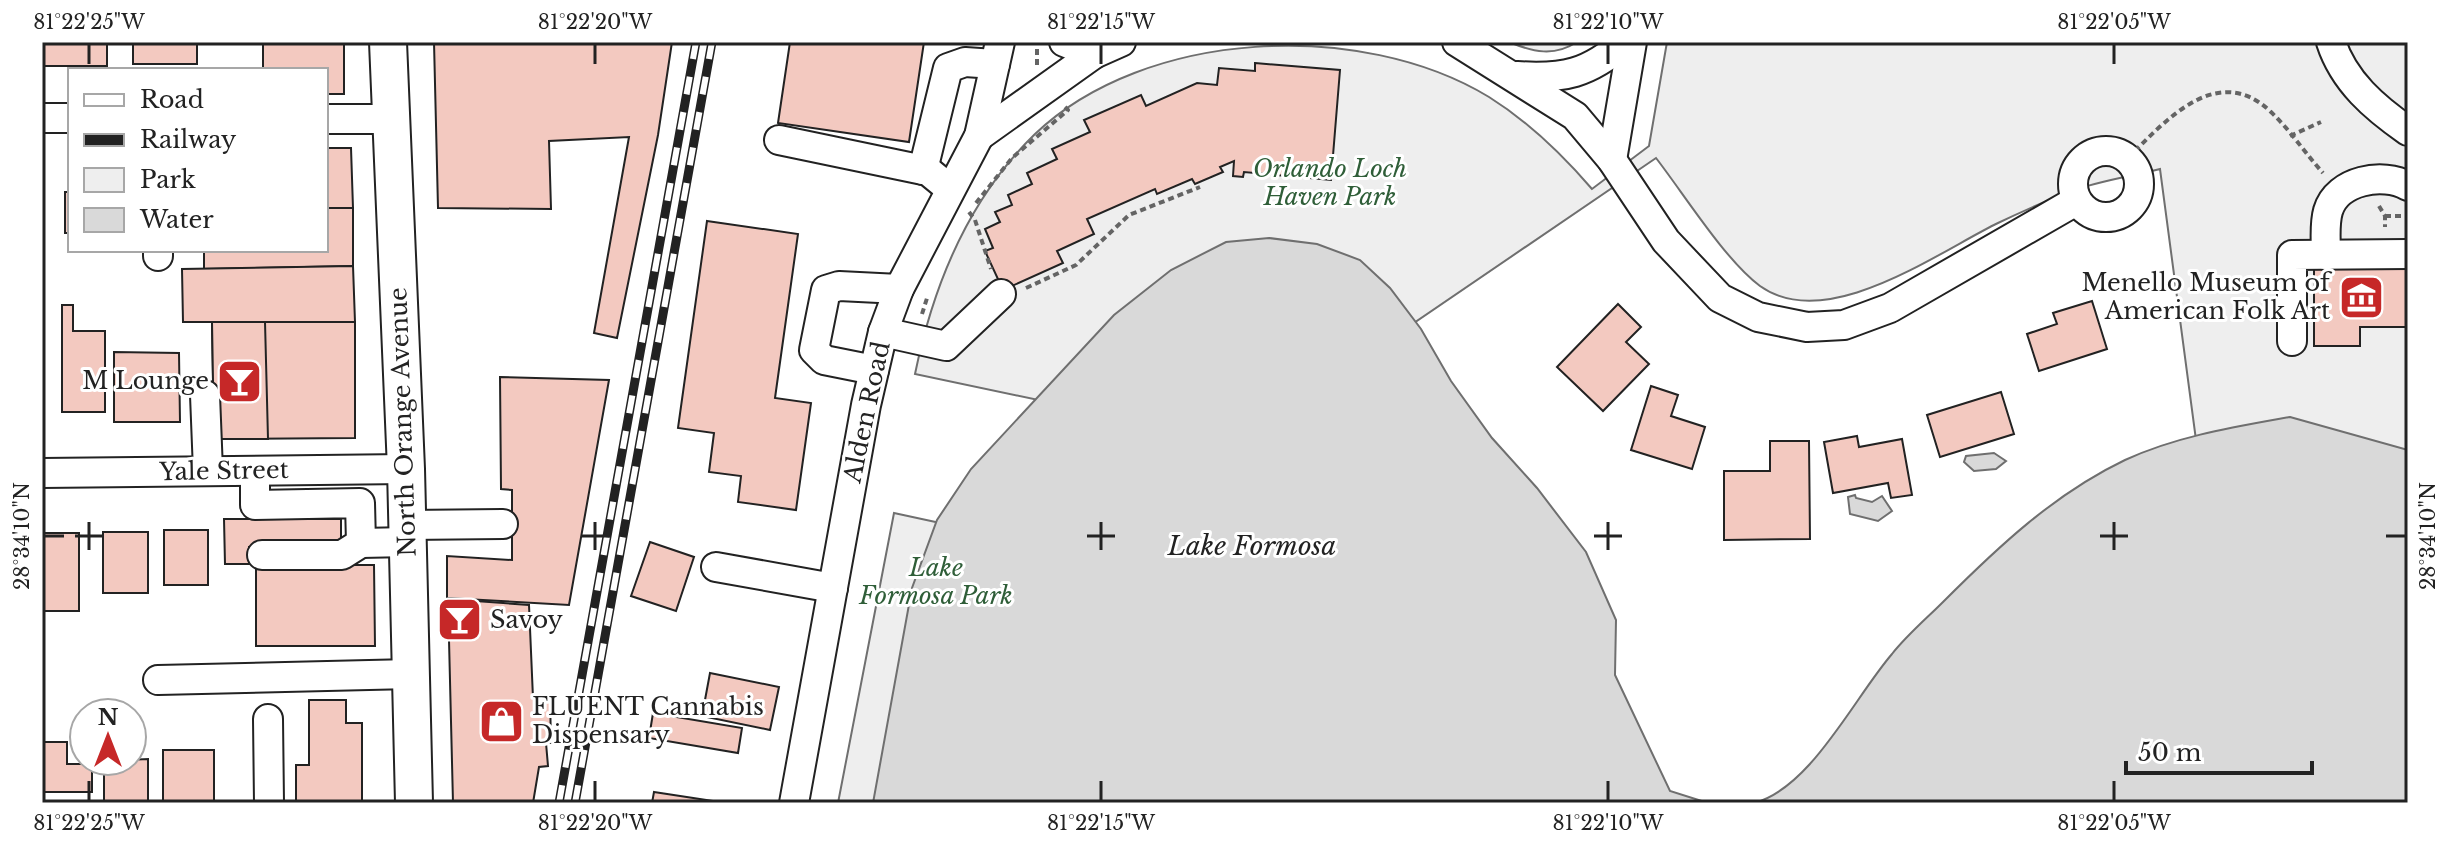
<svg xmlns="http://www.w3.org/2000/svg" width="2450" height="845" font-family="'Libre Baskerville',serif">
<rect width="100%" height="100%" fill="#fff"/>
<!-- green -->
<g fill="#eee" stroke="#6f6f6f" stroke-width="2">
<path d="M1509,42H1577C1554,57 1533,52 1509,42Z"/>
<path d="M1667,42H2408V580L2215,583L2160,169C2131,176 2099,181 2071,191C2046,201 2021,212 1998,223C1938,252 1827,334 1760,286C1725,260 1684,194 1656,158L1383,344L1081,409L915,374C933,286 969,198 1035,134C1145,29 1361,19 1489,97C1529,122 1561,153 1592,189L1649,146Z"/>
<path d="M894,513L1005,537L953,803H838Z"/>
</g>
<!-- water -->
<g fill="#d9d9d9" stroke="#6f6f6f" stroke-width="2">
<path d="M1269,238L1317,244L1360,260L1390,288L1421,329L1451,381L1492,438L1537,488L1586,552L1616,620L1615,675L1670,791L1708,803H873L912,588L937,520L971,469L1114,315L1171,270L1226,242Z"/>
<path d="M2290,417L2408,450V803H1754C1811,788 1854,698 1892,654C1907,635 1926,619 1943,602C1998,547 2054,494 2125,460C2177,436 2234,427 2290,417Z"/>
<path d="M1994,453L2006,461L1996,469L1974,471L1964,462L1966,456Z"/>
<path d="M1855,495L1856,498L1872,502L1882,496L1892,511L1878,521L1850,514L1848,497Z"/>
</g>
<!-- building -->
<g fill="#f3c9c0" stroke="#222" stroke-width="2">
<rect x="42" y="42" width="65" height="24"/>
<rect x="133" y="42" width="64" height="22"/>
<path d="M263,42H344V94H326V70H263Z"/>
<path d="M434,42H672L658,135L617,338L594,333L629,137L549,141L551,209L438,208Z"/>
<path d="M790,42H924L909,142L778,123Z"/>
<path d="M1255,63L1340,70L1331,180L1244,172L1243,177L1233,176L1234,161L1220,167L1223,172L1195,184L1192,179L1157,194L1155,189L1087,219L1094,234L1057,251L1063,263L1003,290L985,251L993,248L985,229L1000,222L995,212L1012,205L1008,195L1032,184L1027,173L1057,159L1052,149L1090,132L1084,120L1141,95L1146,106L1197,83L1217,85L1219,68L1255,71Z"/>
<path d="M326,148H351L353,208H326Z"/>
<rect x="65" y="192" width="5" height="41"/>
<path d="M326,208H353V266L204,269V250H326Z"/>
<path d="M707,221L798,234L775,398L811,403L796,510L738,502L741,476L709,472L714,433L678,428Z"/>
<path d="M353,266L355,322H183L182,269Z"/>
<path d="M2314,267H2408V327H2360V346H2314Z"/>
<path d="M2092,301L2107,349L2039,371L2027,334L2057,324L2053,313Z"/>
<path d="M1618,304L1641,327L1626,342L1649,364L1603,411L1557,367Z"/>
<path d="M62,305H73V331H105V412H62Z"/>
<path d="M212,322H355V438L214,439Z"/>
<path d="M212,322H265L268,439H214Z"/>
<path d="M114,352L179,353L180,422H114Z"/>
<path d="M500,377L609,380L569,605L447,598V556L512,560V490L501,489Z"/>
<path d="M1651,386L1678,395L1671,416L1705,427L1692,469L1631,450Z"/>
<path d="M2001,392L2014,434L1940,457L1927,415Z"/>
<path d="M1857,436L1859,447L1902,439L1912,495L1891,498L1888,483L1833,493L1824,442Z"/>
<path d="M1770,441H1809L1810,539L1724,540V471H1770Z"/>
<path d="M224,519H341V547H249V564H225Z"/>
<rect x="164" y="530" width="44" height="55"/>
<rect x="103" y="532" width="45" height="61"/>
<rect x="42" y="533" width="37" height="78"/>
<path d="M650,542L694,557L676,611L631,596Z"/>
<path d="M256,565H374L375,646H256Z"/>
<path d="M448,599L529,605L533,698L550,697L551,743H546L548,766L539,767L533,803H453Z"/>
<path d="M710,673L779,687L770,730L702,716Z"/>
<path d="M309,700H346V723H362V803H296V765H309Z"/>
<path d="M653,713L742,728L738,753L649,738Z"/>
<path d="M42,742H67V764H92V792H42Z"/>
<rect x="163" y="750" width="51" height="51"/>
<path d="M148,759V803H104V761Z"/>
<path d="M654,792L726,803H652Z"/>
</g>
<g fill="none" stroke-linecap="round" stroke-linejoin="round">
<defs>
<g id="minor">
<path d="M1064,42L1094,54"/>
<path d="M1457,42L1575,116L1612,160L1666,241L1720,298L1758,317L1807,327L1844,325L1890,308L2076,201"/>
<path d="M2331,42C2344,82 2375,108 2408,131"/>
<path d="M1517,76C1564,79 1588,74 1625,42"/>
<path d="M42,118H70"/>
<path d="M326,119H391"/>
<path d="M979,136L1094,54L1121,42"/>
<path d="M779,140L928,171L950,189"/>
<circle cx="2106" cy="184" r="33"/>
<path d="M1612,160L1632,42"/>
<path d="M923,170L948,68L965,62L995,64"/>
<path d="M158,250V256"/>
<path d="M2326,255C2326,241 2324,225 2328,211C2337,180 2383,172 2408,186"/>
<path d="M883,332L946,346L1001,294"/>
<path d="M2292,341V255L2408,254"/>
<path d="M874,370L824,360L814,350L826,290L839,286L899,289"/>
<path d="M205,395L208,471"/>
<path d="M255,471V505L360,503L361,543L342,555H262"/>
<path d="M42,473L406,469"/>
<path d="M407,525L503,524"/>
<path d="M361,543L408,542"/>
<path d="M716,567L833,588"/>
<path d="M158,680L411,674"/>
<path d="M268,719L269,803"/>
<path d="M794,803L866,405L883,332L899,289L979,136L1000,42"/>
</g>
<path id="major" d="M388,42L406,469L414,803"/>
</defs>
<!-- minor casing -->
<use href="#minor" stroke="#222" stroke-width="32"/>
<!-- major casing -->
<use href="#major" stroke="#222" stroke-width="40"/>
<!-- path -->
<g stroke="#646464" stroke-width="4" stroke-dasharray="6 4" stroke-linecap="butt">
<path d="M1037,65V44"/>
<path d="M2290,136L2321,122"/>
<path d="M2128,158C2166,120 2218,61 2271,112C2290,130 2305,153 2323,173"/>
<path d="M976,203L1012,158L1068,110L1065,107"/>
<path d="M2379,206L2385,216V227"/>
<path d="M969,212L975,220L991,269"/>
<path d="M2385,216H2408"/>
<path d="M1026,288L1076,265L1129,215L1200,187"/>
<path d="M922,314L928,295"/>
</g>
<!-- minor -->
<use href="#minor" stroke="#fff" stroke-width="28"/>
<!-- major -->
<use href="#major" stroke="#fff" stroke-width="36"/>
<defs>
<g id="rail">
<path d="M559,803L696,42"/>
<path d="M575,803L712,42"/>
</g>
</defs>
<!-- rail casing -->
<use href="#rail" stroke="#222" stroke-width="9"/>
<!-- rail -->
<use href="#rail" stroke="#fff" stroke-width="6" stroke-dasharray="18" stroke-linecap="butt"/>
</g>
<!-- ticks -->
<path fill="none" stroke="#222" stroke-width="3" d="M89,44V64M595,44V64M1101,44V64M1608,44V64M2114,44V64M89,522V550M595,522V550M1101,522V550M1608,522V550M2114,522V550M44,536H64M75,536H103M581,536H609M1087,536H1115M1594,536H1622M2100,536H2128M2386,536H2406M89,781V801M595,781V801M1101,781V801M1608,781V801M2114,781V801"/>
<!-- icons -->
<defs>
<symbol id="museum-square" viewBox="-11 -11 22 22"><rect x="-9" y="-9" width="18" height="18" rx="4" fill="#c62828" stroke="#fff"/><path d="M0-6L6-3V-2H-6V-3ZM-5-1h2V3h-2ZM-1-1h2V3h-2ZM3-1h2V3H3ZM-6 4H6V6H-6Z" fill="#fff"/></symbol>
<symbol id="bar-square" viewBox="-11 -11 22 22"><rect x="-9" y="-9" width="18" height="18" rx="4" fill="#c62828" stroke="#fff"/><path d="M-6-5H6L.8 .8V4.5H3.5V6h-7V4.5H-.8V.8Z" fill="#fff"/></symbol>
<symbol id="shop-square" viewBox="-11 -11 22 22"><rect x="-9" y="-9" width="18" height="18" rx="4" fill="#c62828" stroke="#fff"/><path d="M-5-2.5h2.3a2.7 3.5 0 0 1 5.4 0H5L5.5 6h-11ZM-1.5-2.5h3a1.5 2.3 0 0 0-3 0Z" fill="#fff"/></symbol>
</defs>
<g fill-rule="evenodd">
<use href="#museum-square" x="2336" y="272" width="51" height="51"/>
<use href="#bar-square" x="214" y="356" width="51" height="51"/>
<use href="#bar-square" x="434" y="594" width="51" height="51"/>
<use href="#shop-square" x="476" y="696" width="51" height="51"/>
</g>
<g text-anchor="middle" stroke-width="6" stroke-linejoin="round" paint-order="stroke">
<!-- park labels -->
<g font-size="24" font-style="italic" fill="#2f5e38" stroke="#fff">
<text x="1330" y="177">Orlando Loch<tspan x="1330" dy="28">Haven Park</tspan></text>
<text x="936" y="576">Lake<tspan x="936" dy="28">Formosa Park</tspan></text>
</g>
<!-- poi labels -->
<g font-size="24" fill="#222" stroke="#fff" text-anchor="end">
<text x="2330" y="291">Menello Museum of<tspan x="2330" dy="28">American Folk Art</tspan></text>
<text x="209" y="389">M Lounge</text>
<text x="490" y="628" text-anchor="start">Savoy</text>
<text x="532" y="715" text-anchor="start">FLUENT Cannabis<tspan x="532" dy="28">Dispensary</tspan></text>
</g>
<!-- street labels -->
<g font-size="24" fill="#222" stroke="#fff">
<text transform="translate(867 412) rotate(-78)" y="8">Alden Road</text>
<text transform="translate(403 422) rotate(-92)" y="8">North Orange Avenue</text>
<text transform="translate(224 471) rotate(-1)" y="8">Yale Street</text>
</g>
<!-- water labels -->
<g font-size="26" font-style="italic" fill="#222" stroke="#fff">
<text x="1252" y="555">Lake Formosa</text>
</g>
</g>
<!-- border -->
<rect width="2450" height="845" fill="none" stroke="#ffffff" stroke-width="88"/>
<!-- legend -->
<rect x="68" y="68" width="260" height="184" fill="#ffffff" stroke="#a7a7a7" stroke-width="2"/>
<rect x="84" y="94" width="40" height="12" fill="#ffffff" stroke="#a7a7a7" stroke-width="2"/>
<text x="140" y="108" font-size="24" fill="#222222">Road</text>
<rect x="84" y="134" width="40" height="12" fill="#222222" stroke="#a7a7a7" stroke-width="2"/>
<text x="140" y="148" font-size="24" fill="#222222">Railway</text>
<rect x="84" y="168" width="40" height="24" fill="#eeeeee" stroke="#a7a7a7" stroke-width="2"/>
<text x="140" y="188" font-size="24" fill="#222222">Park</text>
<rect x="84" y="208" width="40" height="24" fill="#d9d9d9" stroke="#a7a7a7" stroke-width="2"/>
<text x="140" y="228" font-size="24" fill="#222222">Water</text>
<!-- north arrow -->
<g transform="translate(108 737)"><circle r="38" fill="#ffffff" stroke="#a7a7a7" stroke-width="2"/>
<path d="M0-6L14 30L0 20L-14 30Z" fill="#c62828"/>
<text y="-12" font-size="22" font-weight="bold" text-anchor="middle" fill="#222222">N</text>
</g>
<!-- scale -->
<path d="M2126 761v12h186v-12" fill="none" stroke="#222222" stroke-width="4"/>
<text x="2138" y="761" font-size="24" fill="#222222" stroke="#ffffff" stroke-width="6" paint-order="stroke">50 m</text>
<rect x="44" y="44" width="2362" height="757" fill="none" stroke="#222" stroke-width="3"/>
<g font-size="20" text-anchor="middle" fill="#222">
<text x="89" y="29">81°22'25"W</text>
<text x="595" y="29">81°22'20"W</text>
<text x="1101" y="29">81°22'15"W</text>
<text x="1608" y="29">81°22'10"W</text>
<text x="2114" y="29">81°22'05"W</text>
<text transform="translate(22 536) rotate(-90)" y="7">28°34'10"N</text>
<text transform="translate(2428 536) rotate(-90)" y="7">28°34'10"N</text>
<text x="89" y="830">81°22'25"W</text>
<text x="595" y="830">81°22'20"W</text>
<text x="1101" y="830">81°22'15"W</text>
<text x="1608" y="830">81°22'10"W</text>
<text x="2114" y="830">81°22'05"W</text>
</g>
</svg>
